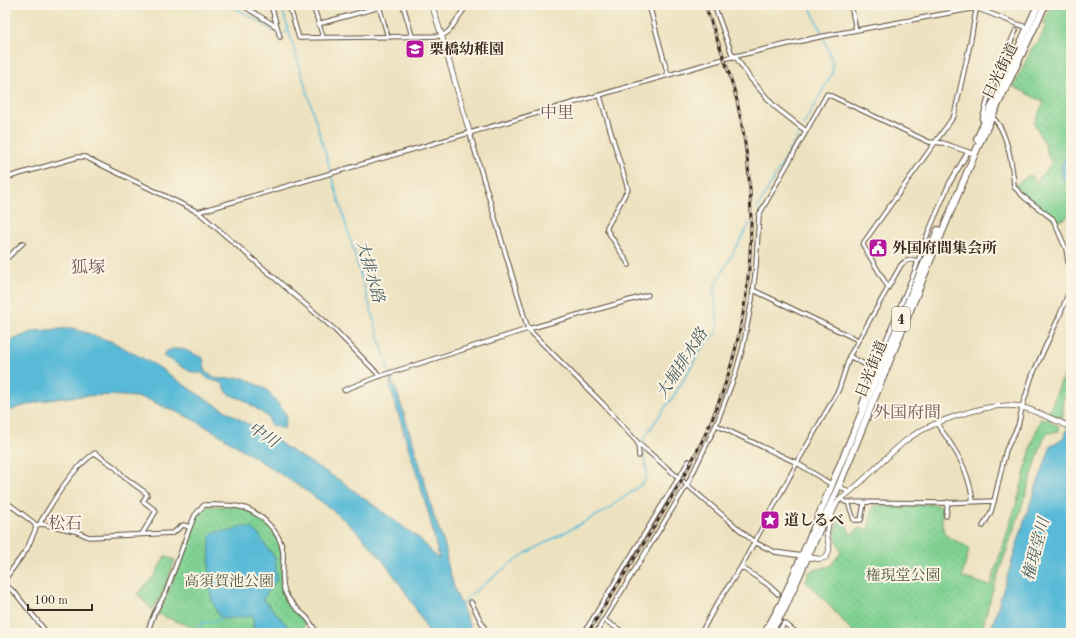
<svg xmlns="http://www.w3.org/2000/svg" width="1076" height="638" font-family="'Old Standard TT','Noto Serif JP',serif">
<defs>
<pattern id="park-dots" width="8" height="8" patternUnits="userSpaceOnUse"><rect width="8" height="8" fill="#80d293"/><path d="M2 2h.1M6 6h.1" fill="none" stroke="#70b47e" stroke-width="1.8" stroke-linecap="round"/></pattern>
</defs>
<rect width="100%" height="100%" fill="#fcf5e5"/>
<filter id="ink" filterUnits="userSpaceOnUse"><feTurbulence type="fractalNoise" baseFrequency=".025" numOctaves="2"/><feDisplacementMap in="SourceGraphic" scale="8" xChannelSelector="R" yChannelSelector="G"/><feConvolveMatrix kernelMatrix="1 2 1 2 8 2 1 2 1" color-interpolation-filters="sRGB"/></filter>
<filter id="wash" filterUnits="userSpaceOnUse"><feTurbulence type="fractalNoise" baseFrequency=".012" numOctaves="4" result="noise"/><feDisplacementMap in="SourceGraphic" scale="16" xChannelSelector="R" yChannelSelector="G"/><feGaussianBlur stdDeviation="0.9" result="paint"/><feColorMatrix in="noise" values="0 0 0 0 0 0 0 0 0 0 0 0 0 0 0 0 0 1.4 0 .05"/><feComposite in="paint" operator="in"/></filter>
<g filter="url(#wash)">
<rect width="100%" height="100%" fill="#ede2c0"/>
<!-- park -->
<g fill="url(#park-dots)" stroke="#5e7e58">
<path d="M1051,5H1071V215L1061,220L1057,221L1028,199L1016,187L1015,185L1030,175L1036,182L1052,163L1048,156L1045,145L1034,123L1044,102L1012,86L1013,84H1015L1033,46L1038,43L1046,26L1044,22Z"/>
<path d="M1071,352V378L1064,395L1063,414L1062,418L1052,415L1050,422L1059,426V431L1049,433L1044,437L1020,512L992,592L981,633H854L815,590L805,582L810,571L830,566L840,554L841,551L834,533L841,514L851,535L859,528L868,530L873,505L933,504L943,507C941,525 940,533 958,542C962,544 966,545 969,549L962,577L990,586L1019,495L1033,439L1041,418L1046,420L1069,361Z"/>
<path d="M206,506C218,507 233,505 244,509C260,515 278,531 281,549C283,563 281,578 283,592L285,597L306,622L301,633H206L158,614V612C170,591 178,567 187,544C194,527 192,519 206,506Z"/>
<path d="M165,556L175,560L162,595L152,610L137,594L155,575Z"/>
</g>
<!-- water -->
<g fill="#58bad7" stroke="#4a727a">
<path d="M1071,153V186C1068,184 1063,181 1062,176C1059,168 1063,157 1071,153Z"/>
<path d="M72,328L113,342L157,366L193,391L246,423L274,438L287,448L344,483L369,502L420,539L436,557L439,558L429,515L391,390L390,377L396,389L420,465L434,516L446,549L447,563L456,593L473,633H429C410,597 387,561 357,532C328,503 291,481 257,459C226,439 196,418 162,406C156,403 149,399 142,398C103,392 40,396 5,413V343L34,331Z"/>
<path d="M173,349H183L203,358L206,373L219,379L244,378L267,390L278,403L287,416L284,429L271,425L268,417L244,400L228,394L222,383L208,379L202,373C190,376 174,360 163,356L165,352Z"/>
<path d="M1071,392V633H990L1026,515L1051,446L1063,438L1066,432L1070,417L1068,404Z"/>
<path d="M242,526L247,527L253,529L260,536L268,549L275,557L277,579L263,599L294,633H253V616L225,619L218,615L211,598L209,575L210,536L214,532L232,531Z"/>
</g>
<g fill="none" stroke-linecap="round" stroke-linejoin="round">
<!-- stream -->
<g stroke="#58bad7" stroke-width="1.5">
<path d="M231,5L276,32"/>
<path d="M281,5L331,172"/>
<path d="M809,5L822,33"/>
<path d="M284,33L289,31"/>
<path d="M803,126L832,74L833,63L824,39"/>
<path d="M332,177L389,372"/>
<path d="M757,209L801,130"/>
<path d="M644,445V439L648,432L675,394L702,348L717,332L718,325L714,290L715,285L750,223"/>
<path d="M469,596L510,564L526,553L605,511L638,487L645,481L647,472L643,451"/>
<path d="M461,607L467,598"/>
<path d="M199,627L202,623L215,621L222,618"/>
</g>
</g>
</g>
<g filter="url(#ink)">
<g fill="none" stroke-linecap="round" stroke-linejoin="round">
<!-- minor-tunnel -->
<path stroke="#c9bda0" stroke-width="3.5" stroke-dasharray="3.5 2" stroke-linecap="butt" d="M1016,30L1021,20"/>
<defs>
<g id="minor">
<path d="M242,5L277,27"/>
<path d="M271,5L280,37"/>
<path d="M289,5L299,38L442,36L449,31L467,5"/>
<path d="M313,5L323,37"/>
<path d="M403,5L412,36"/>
<path d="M649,5L668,75"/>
<path d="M714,5L733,57"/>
<path d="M851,5L856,30"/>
<path d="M379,6L388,37"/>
<path d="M318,24L380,7"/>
<path d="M735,56L750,78L774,106L806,131"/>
<path d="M600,96L628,189L607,227V230L629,265"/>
<path d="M990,116C1007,125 1013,169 1014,187L1025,198L1053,219L1066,249L1070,274L1069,292L1059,317L1032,376L1023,404L1018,426L1006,450L994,501"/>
<path d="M985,121L982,120L990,91L1016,30"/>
<path d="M470,134L528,329L603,404L638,443L754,542L775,552L802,556"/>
<path d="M5,178L78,157H85L198,212L334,329L380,376"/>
<path d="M198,212L727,58L819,37L976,8L1028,28"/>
<path d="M5,260L23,243"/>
<path d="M888,287L863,245L864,242L954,116L970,44L977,5"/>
<path d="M753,290L858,340"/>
<path d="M849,356L874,369L861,406L864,407"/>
<path d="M874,369L914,273L928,233L949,184L968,152"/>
<path d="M344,390L380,376L528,329L648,295"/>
<path d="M937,424C956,450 968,468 973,501"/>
<path d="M716,425L797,463L829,483"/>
<path d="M638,443L639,456"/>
<path d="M841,487L848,492"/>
<path d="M841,498L845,502L942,503L994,501L991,512L983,526"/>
<path d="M5,501L34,523L36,528L27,549L5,579"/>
<path d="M848,502L854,520H861L864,503"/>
<path d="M946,516L948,502"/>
<path d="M40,524L41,521C56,497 71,469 95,453L116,468L124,477L146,493L147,495L143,501L156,511L142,534"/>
<path d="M36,525L42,524L61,528L75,531L89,537L173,533L183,525L190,527L195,515L204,505C216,505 229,504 241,507C260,512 281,532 283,552C284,565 280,580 285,592C289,603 299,610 307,618C311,623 314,628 317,633"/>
<path d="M741,567L767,584L778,594"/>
<path d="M5,584L16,594L47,633"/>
<path d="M471,602L487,633"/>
<path d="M604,620L625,633"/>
<path d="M147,633L154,614L166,592L190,527"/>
<path d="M584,633L689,461"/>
<path d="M596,633L687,485L716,425L735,375L743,347L752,300L756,266L759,215L827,94L929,142L943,143L971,153"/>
<path d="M701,633L715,607L741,567L797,463L839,389L850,355L901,265C905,260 912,259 918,261"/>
<path d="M778,633L784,623L797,633"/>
</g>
<g id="tertiary">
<path d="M432,5L442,37L470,134"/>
<path d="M805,557L820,559L826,557C833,548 826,541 827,532C828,521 833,510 838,501C862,484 881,461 904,442C927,423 987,402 1017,406C1033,409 1056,421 1071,427"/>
</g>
<g id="trunk">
<path d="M977,139L1038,5"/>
<path d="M765,633L781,604L807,544L938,230"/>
<path d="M770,633L784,610L840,483L932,256L979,144L1045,5"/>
</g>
</defs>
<!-- minor casing -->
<use href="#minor" stroke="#564636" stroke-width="5.5"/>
<!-- tertiary casing -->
<use href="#tertiary" stroke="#564636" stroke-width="6"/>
<!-- trunk casing -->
<use href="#trunk" stroke="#564636" stroke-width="8"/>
<!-- minor -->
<use href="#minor" stroke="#fff" stroke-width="3.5"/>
<!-- tertiary -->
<use href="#tertiary" stroke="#fff" stroke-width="4.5"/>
<!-- trunk -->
<use href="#trunk" stroke="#fff" stroke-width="6"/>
<defs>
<path id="rail" d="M588,633C627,568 672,504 705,435C753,332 763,212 737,101C729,68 716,37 705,5"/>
</defs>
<!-- rail casing -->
<use href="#rail" stroke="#3b2a1e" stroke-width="3"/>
<!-- rail -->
<use href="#rail" stroke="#fcf5e5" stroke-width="1.5" stroke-dasharray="4.5" stroke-linecap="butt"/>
</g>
</g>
<!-- icons -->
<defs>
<symbol id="school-square" viewBox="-11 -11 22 22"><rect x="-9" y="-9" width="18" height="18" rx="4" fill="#b5179e" stroke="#fcf5e5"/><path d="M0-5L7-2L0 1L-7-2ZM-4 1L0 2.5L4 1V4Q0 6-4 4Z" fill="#fff"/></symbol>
<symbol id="civic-square" viewBox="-11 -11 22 22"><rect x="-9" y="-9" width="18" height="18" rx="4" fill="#b5179e" stroke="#fcf5e5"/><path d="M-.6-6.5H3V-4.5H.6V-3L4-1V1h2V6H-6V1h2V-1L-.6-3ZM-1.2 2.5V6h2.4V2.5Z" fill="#fff"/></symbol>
<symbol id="sight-square" viewBox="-11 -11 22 22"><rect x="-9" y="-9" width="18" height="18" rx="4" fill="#b5179e" stroke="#fcf5e5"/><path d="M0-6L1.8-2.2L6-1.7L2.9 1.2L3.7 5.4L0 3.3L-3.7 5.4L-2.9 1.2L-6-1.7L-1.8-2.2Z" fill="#fff"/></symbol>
</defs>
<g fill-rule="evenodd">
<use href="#school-square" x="404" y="38" width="22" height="22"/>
<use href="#civic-square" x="867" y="237" width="22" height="22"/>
<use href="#sight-square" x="759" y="509" width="22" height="22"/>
</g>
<g text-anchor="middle" stroke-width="4" stroke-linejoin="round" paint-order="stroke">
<!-- shield labels -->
<rect fill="#fcf5e5" stroke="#75675a" stroke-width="1" x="892" y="307" width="18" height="24" rx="3"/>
<g font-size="14" font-weight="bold" fill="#3b2a1e">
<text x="901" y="324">4</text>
</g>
<!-- poi labels -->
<g font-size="15" font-weight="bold" fill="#3b2a1e" stroke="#fcf5e5" text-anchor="start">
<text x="429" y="54">栗橋幼稚園</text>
<text x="892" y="253">外国府間集会所</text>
<text x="784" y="525">道しるべ</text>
</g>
<!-- street labels -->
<g font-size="15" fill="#3b2a1e" stroke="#fcf5e5">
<text transform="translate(1000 71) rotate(-64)" y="5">日光街道</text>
<text transform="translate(871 369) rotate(-68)" y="5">日光街道</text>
</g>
<!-- park labels -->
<g font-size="15" fill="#505c41" stroke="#fcf5e5">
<text x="903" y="580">権現堂公園</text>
<text x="229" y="586">高須賀池公園</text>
</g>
<!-- water labels -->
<g font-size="16" font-style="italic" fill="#455c5f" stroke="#fcf5e5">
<text transform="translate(371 271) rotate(74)" y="6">大排水路</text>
<text transform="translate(681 363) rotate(-57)" y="6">大堀排水路</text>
<text transform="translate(264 434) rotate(33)" y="6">中川</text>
<text transform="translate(1035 549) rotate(-75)" y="6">権現堂川</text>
</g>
<!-- quarter labels -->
<g font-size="17" fill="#74575c" stroke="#fcf5e5">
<text x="557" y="118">中里</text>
<text x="88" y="273">狐塚</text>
<text x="907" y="418">外国府間</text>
<text x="65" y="529">松石</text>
</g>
</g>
<!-- margin -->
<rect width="1076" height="638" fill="none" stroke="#fcf5e5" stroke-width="20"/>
<!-- scale -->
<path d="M28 604v6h64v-6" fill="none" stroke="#3b2a1e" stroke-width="2"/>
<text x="34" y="604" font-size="12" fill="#3b2a1e" stroke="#fcf5e5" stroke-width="3" paint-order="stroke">100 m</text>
</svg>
